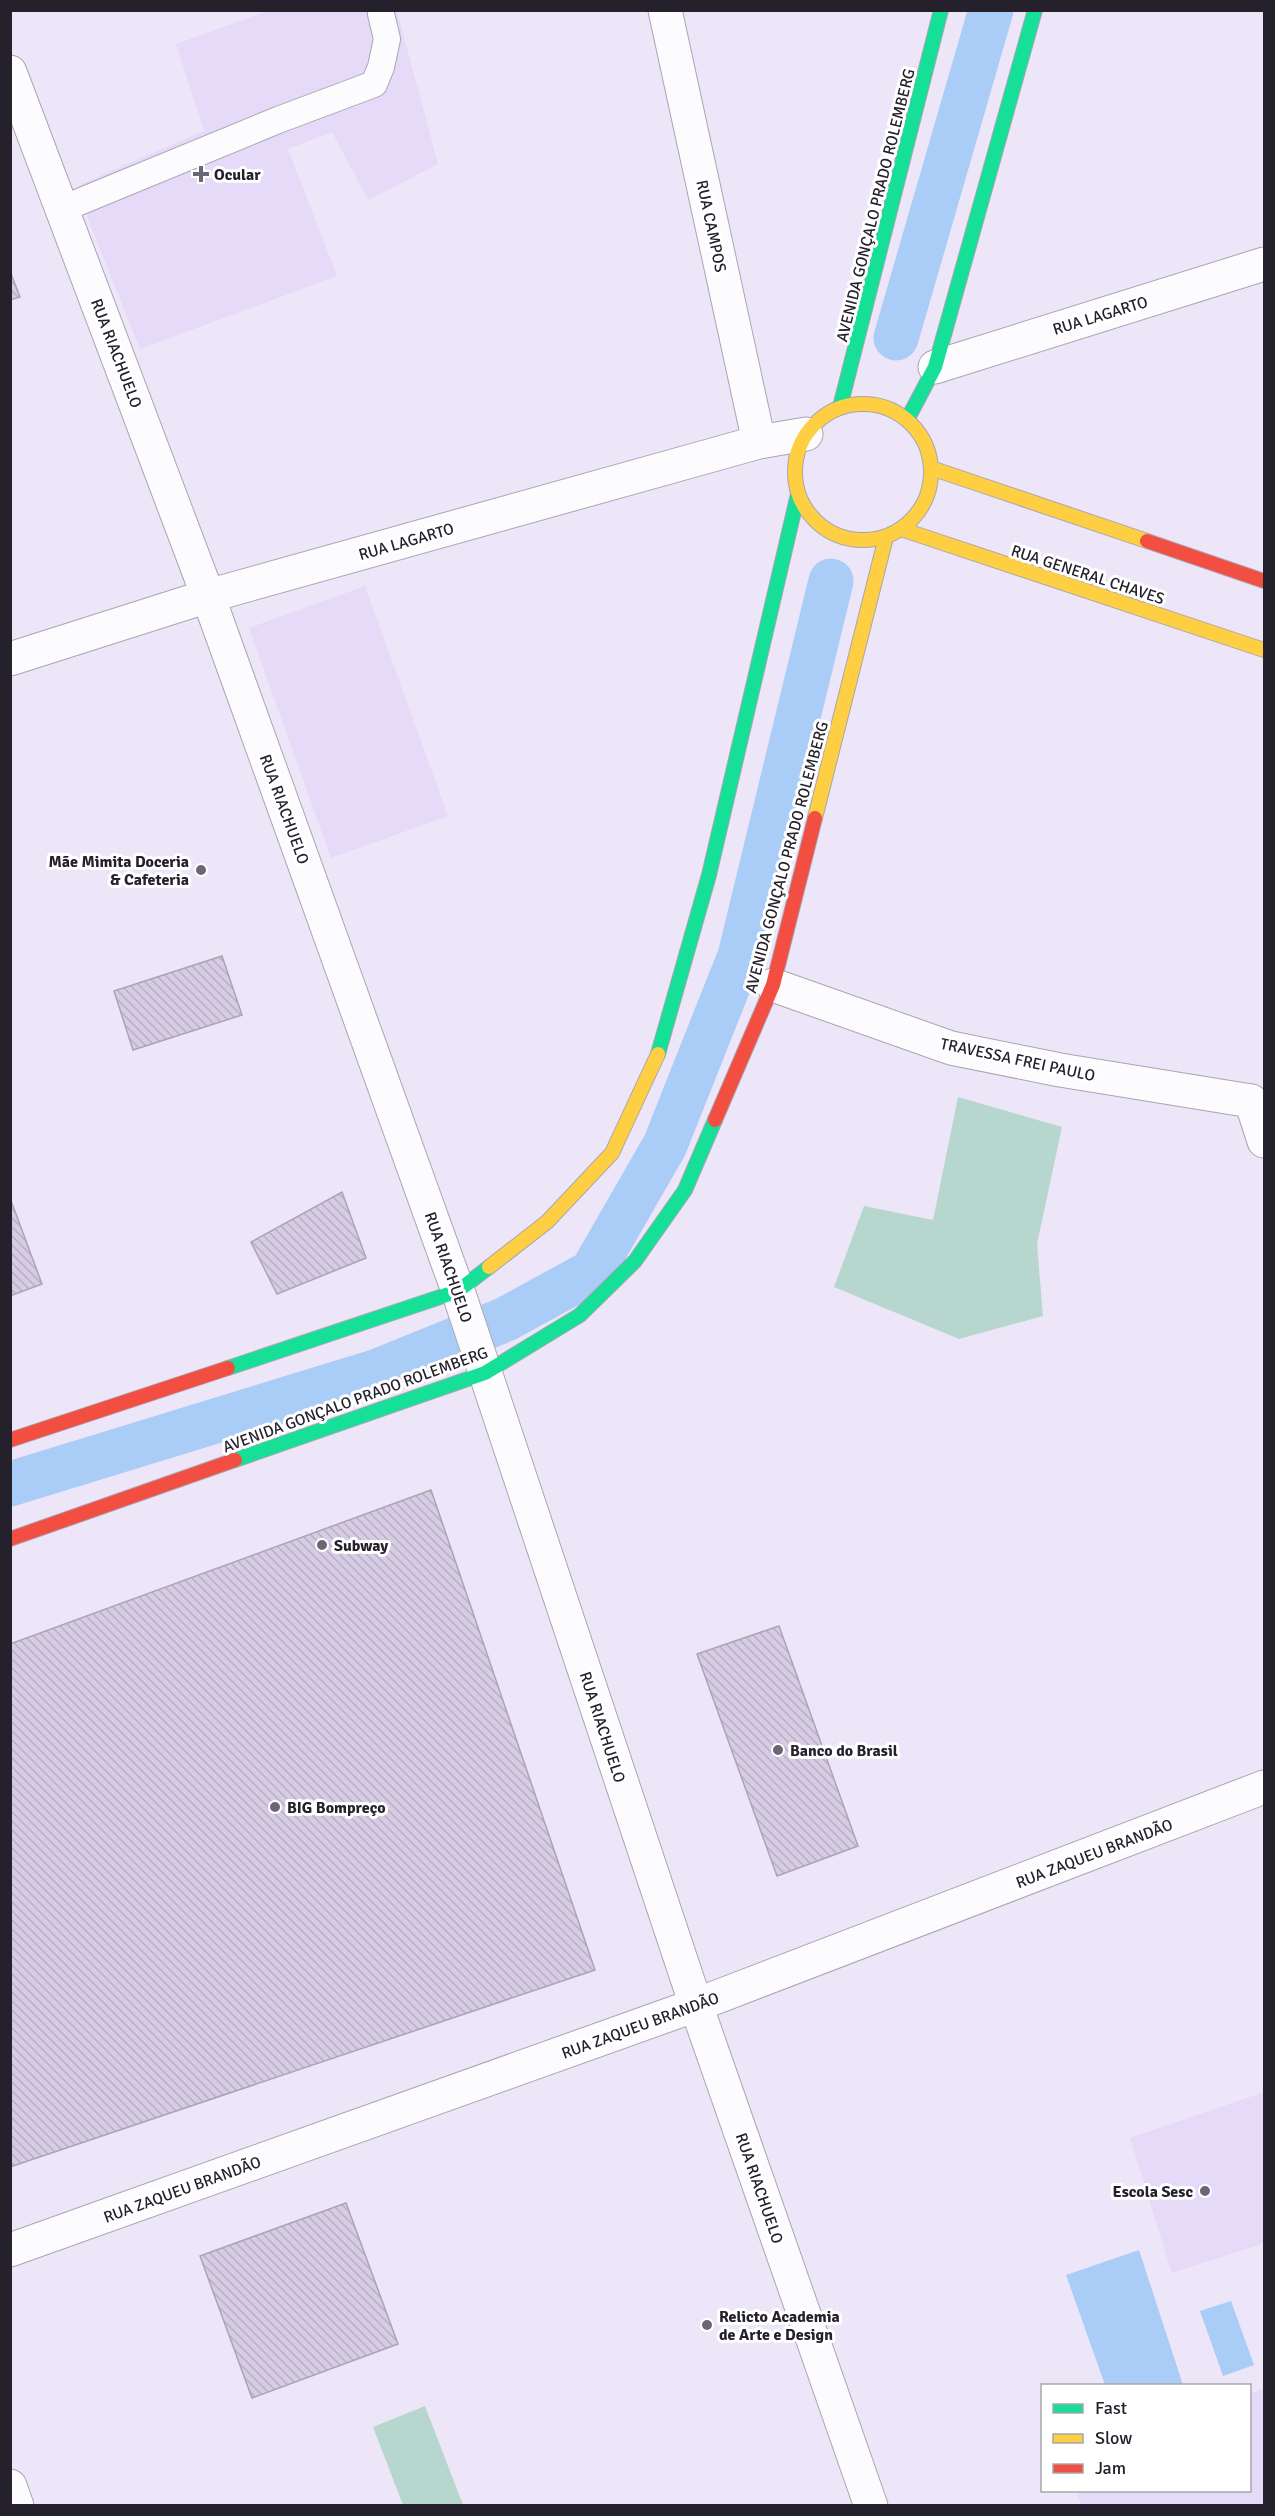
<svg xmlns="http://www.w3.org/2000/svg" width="1275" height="2516" font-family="Signika,sans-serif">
<defs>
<pattern id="building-back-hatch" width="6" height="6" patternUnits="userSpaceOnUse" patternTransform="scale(1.5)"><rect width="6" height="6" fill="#d6cde5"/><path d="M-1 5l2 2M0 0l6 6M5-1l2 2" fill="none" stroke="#b8b0c5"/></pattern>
</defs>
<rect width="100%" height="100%" fill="#ece6f8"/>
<!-- built -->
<g fill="#e5daf8">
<path d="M268,11H397L438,164L368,200L332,132L288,149L337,276L140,349L88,219L81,184L204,131L176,44Z"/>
<path d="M365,586L448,816L331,858L249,628Z"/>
<path d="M1264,2092V2243L1172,2273L1130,2138Z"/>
<path d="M1264,2388V2505H1081L1076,2491L1250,2490V2394Z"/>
</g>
<!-- grass -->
<g fill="#b7d7ce">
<path d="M958,1097L1062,1127L1037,1244L1043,1316L959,1339L834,1287L864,1206L933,1220Z"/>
<path d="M425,2406L463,2505H403L373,2427Z"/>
</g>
<!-- water -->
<g fill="#aacdf8">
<path d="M1139,2250L1183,2385H1105L1066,2275Z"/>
<path d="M1231,2301L1254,2365L1223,2376L1200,2311Z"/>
</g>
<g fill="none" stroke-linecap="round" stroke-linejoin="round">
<!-- canal -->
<g stroke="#aacdf8" stroke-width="45">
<path d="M896,338L991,10"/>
<path d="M10,1484L375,1372L506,1319L592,1272L665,1145L740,956L831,581"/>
</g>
</g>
<!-- building -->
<g fill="url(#building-back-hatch)" stroke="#a9a5b2" stroke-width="1.5">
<path d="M10,271L20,297L10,300Z"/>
<path d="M222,956L242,1015L133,1050L114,991Z"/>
<path d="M342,1192L366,1258L277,1294L251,1242Z"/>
<path d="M10,1198L42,1284L10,1296Z"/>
<path d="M431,1490L595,1970L10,2167V1644Z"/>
<path d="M779,1626L858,1846L777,1876L697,1654Z"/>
<path d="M346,2203L398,2344L252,2398L200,2256Z"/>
</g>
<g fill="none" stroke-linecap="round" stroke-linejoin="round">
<defs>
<path id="lane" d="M62,209L278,120L374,84L381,67L387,39L381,14"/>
<g id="street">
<path d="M665,10L759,442"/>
<path d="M10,72L208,596L458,1291L696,2005L871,2506"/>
<path d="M935,367L1264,264"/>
<path d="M10,659L208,596L759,442L806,434"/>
<path d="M773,985L951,1048L1060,1070L1251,1101"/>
<path d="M1251,1101L1264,1141"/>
<path d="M10,2250L696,2005L1264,1787"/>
<path d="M10,2486L17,2506"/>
</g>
<g id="fast">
<path d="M840,407L941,10"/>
<path d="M907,420L935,367L1035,10"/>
<path d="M658,1054L709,875L798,494"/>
<path d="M228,1368L458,1291L489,1267"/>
<path d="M235,1460L485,1373L580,1315L635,1261L685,1190L715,1120"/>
</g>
<g id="slow">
<circle cx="863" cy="472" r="68"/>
<path d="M931,468L1147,541"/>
<path d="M901,529L1264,650"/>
<path d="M815,818L886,537"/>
<path d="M489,1267L547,1222L612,1153L658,1054"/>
</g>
<g id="jam">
<path d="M1147,541L1264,581"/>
<path d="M715,1120L773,985L815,818"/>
<path d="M10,1440L228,1368"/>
<path d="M10,1539L235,1460"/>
</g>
</defs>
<!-- lane casing -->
<use href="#lane" stroke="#a9a5b2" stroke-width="28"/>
<!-- street casing -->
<use href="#street" stroke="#a9a5b2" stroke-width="35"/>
<!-- fast casing -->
<use href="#fast" stroke="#a9a5b2" stroke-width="16"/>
<!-- slow casing -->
<use href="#slow" stroke="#a9a5b2" stroke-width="16"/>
<!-- jam casing -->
<use href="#jam" stroke="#a9a5b2" stroke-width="16"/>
<!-- lane -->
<use href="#lane" stroke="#fcfbfe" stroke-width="26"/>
<!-- street -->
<use href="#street" stroke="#fcfbfe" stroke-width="33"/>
<!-- fast -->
<use href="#fast" stroke="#16e098" stroke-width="14"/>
<!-- slow -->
<use href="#slow" stroke="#ffcf43" stroke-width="14"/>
<!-- jam -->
<use href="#jam" stroke="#f24e42" stroke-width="14"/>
</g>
<!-- markers -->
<g fill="#6b6673" stroke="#fff" stroke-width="2">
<path d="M198 165h6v6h6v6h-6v6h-6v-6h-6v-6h6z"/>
<circle cx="201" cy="870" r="6"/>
<circle cx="322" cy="1545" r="6"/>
<circle cx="778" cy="1750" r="6"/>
<circle cx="275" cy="1807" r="6"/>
<circle cx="1205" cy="2191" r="6"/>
<circle cx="707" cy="2325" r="6"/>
</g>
<g text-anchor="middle" stroke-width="6" stroke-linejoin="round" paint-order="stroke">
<!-- poi labels -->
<g font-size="16" font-weight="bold" fill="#25212c" stroke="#fff" text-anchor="start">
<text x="214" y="180">Ocular</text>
<text x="189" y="867" text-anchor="end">Mãe Mimita Doceria<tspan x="189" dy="18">&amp; Cafeteria</tspan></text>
<text x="334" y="1551">Subway</text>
<text x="790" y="1756">Banco do Brasil</text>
<text x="287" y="1813">BIG Bompreço</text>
<text x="1193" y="2197" text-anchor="end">Escola Sesc</text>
<text x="719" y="2322">Relicto Academia<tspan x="719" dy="18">de Arte e Design</tspan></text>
</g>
<!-- street labels -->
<g font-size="16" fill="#25212c" stroke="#fff">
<text transform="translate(875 205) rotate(-76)" y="6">AVENIDA GONÇALO PRADO ROLEMBERG</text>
<text transform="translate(712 226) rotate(78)" y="6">RUA CAMPOS</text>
<text transform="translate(1100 315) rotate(-17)" y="6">RUA LAGARTO</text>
<text transform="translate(117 353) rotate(69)" y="6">RUA RIACHUELO</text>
<text transform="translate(406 541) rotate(-16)" y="6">RUA LAGARTO</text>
<text transform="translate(1088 574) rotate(18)" y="6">RUA GENERAL CHAVES</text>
<text transform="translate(285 809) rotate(70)" y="6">RUA RIACHUELO</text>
<text transform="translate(786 857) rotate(-75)" y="6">AVENIDA GONÇALO PRADO ROLEMBERG</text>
<text transform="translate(1018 1059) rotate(12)" y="6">TRAVESSA FREI PAULO</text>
<text transform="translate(449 1267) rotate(71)" y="6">RUA RIACHUELO</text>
<text transform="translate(355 1399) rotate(-20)" y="6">AVENIDA GONÇALO PRADO ROLEMBERG</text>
<text transform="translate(603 1727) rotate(72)" y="6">RUA RIACHUELO</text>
<text transform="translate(1094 1853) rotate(-21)" y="6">RUA ZAQUEU BRANDÃO</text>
<text transform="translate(640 2025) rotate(-20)" y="6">RUA ZAQUEU BRANDÃO</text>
<text transform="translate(760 2188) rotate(71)" y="6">RUA RIACHUELO</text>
<text transform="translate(182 2189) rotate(-20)" y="6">RUA ZAQUEU BRANDÃO</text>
</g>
</g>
<!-- border -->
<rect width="1275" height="2516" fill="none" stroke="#25212c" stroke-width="24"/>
<!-- legend -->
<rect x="1041" y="2384" width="210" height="108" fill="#ffffff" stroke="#a8a6ab" stroke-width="1.5"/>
<rect x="1053" y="2404" width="30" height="9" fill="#16e098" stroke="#a8a6ab" stroke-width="1.5"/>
<text x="1095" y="2414" font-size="18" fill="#25212c">Fast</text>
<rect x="1053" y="2434" width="30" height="9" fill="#ffcf43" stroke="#a8a6ab" stroke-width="1.5"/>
<text x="1095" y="2444" font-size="18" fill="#25212c">Slow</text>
<rect x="1053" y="2464" width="30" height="9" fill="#f24e42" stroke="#a8a6ab" stroke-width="1.5"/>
<text x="1095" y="2474" font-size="18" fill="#25212c">Jam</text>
</svg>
